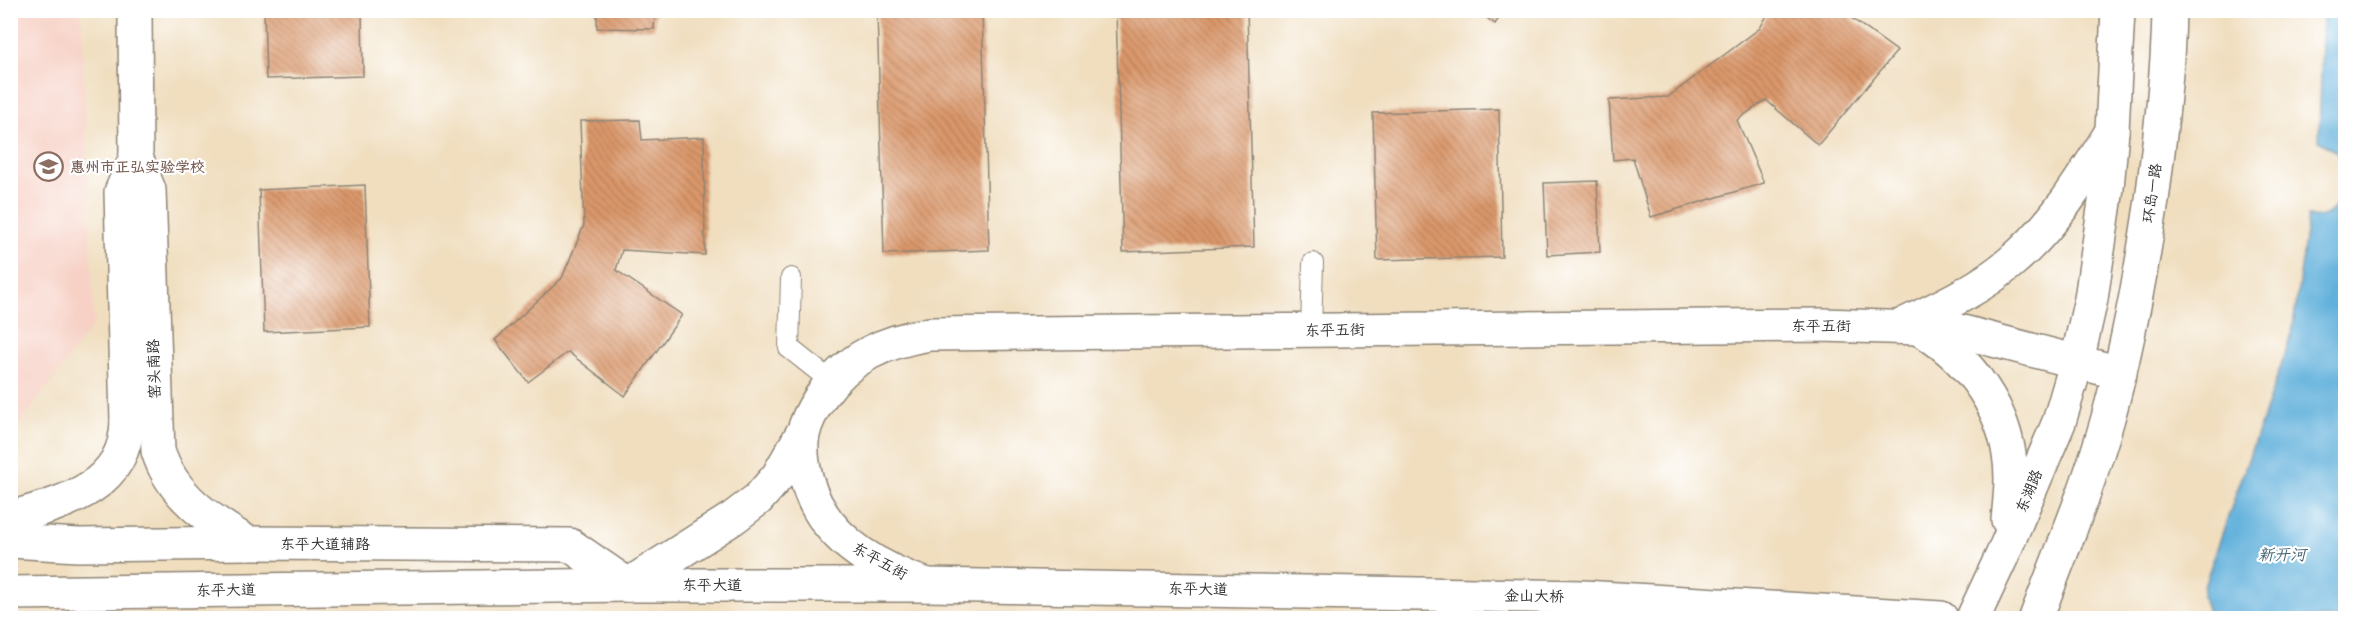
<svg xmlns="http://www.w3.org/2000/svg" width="2356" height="629" font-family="'Playpen Sans','LXGW WenKai TC',sans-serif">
<defs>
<pattern id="building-back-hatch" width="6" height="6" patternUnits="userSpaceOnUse" patternTransform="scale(1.5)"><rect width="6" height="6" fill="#db986b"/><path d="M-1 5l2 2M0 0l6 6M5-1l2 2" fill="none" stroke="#b27c58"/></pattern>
</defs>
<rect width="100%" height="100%" fill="#fff"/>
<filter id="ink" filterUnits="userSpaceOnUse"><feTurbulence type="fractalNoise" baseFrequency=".0167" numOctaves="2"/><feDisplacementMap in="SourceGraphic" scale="12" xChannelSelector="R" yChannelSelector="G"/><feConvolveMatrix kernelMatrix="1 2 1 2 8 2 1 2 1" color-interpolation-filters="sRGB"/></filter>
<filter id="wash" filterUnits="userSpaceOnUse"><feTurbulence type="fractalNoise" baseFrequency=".008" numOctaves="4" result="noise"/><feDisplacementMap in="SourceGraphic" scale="24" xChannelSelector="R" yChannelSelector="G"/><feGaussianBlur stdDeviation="1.35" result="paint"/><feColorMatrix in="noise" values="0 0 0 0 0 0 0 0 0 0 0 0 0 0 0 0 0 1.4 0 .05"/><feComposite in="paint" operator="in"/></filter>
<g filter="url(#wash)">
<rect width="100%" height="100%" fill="#f0debf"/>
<!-- built -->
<path fill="#f7d1c6" d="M11,10L81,11L94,324L11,436Z"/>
<!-- water -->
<g fill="#61b0db" stroke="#466e83" stroke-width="1.5">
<path d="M2323,11H2345V166L2336,152L2319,141Z"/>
<path d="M2345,191V618H2210L2203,597L2204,586L2292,334L2308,217C2327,220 2339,207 2345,191Z"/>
</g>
<g id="blocks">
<!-- building -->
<g fill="url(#building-back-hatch)">
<path d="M264,10H362L363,76L266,79Z"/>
<path d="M597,10H662V12L655,13L654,29L597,28Z"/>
<path d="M877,10H982L989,250L884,254Z"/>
<path d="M1116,10H1247L1254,247L1123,252Z"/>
<path d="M1476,10H1505L1495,24Z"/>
<path d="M1770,10H1840L1897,51L1818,145L1766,100L1737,120L1764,183L1651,217L1633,158L1613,160L1609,100L1668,97L1760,28Z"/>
<path d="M1499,109L1502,257L1377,260L1373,113Z"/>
<path d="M640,120L642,140L704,137L705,255L622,250L616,270L682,315L625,396L568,352L528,382L495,340L562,278L584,225L580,121Z"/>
<path d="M1597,181L1600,252L1547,255L1544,183Z"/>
<path d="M365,185L370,327L264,332L259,190Z"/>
</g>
</g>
</g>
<g filter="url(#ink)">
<use href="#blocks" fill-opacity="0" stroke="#8e8475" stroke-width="1.5"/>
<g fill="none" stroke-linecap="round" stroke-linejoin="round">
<defs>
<g id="lane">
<path d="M791,278L789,348L832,382"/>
<path d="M1311,331L1313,263"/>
</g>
<g id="street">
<path d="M135,10L136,157L149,190L158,451C172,496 210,520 248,543"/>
<path d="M1903,325C1940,307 1980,289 2011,262C2054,226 2083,178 2112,131"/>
<path d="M127,421L121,192L136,157"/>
<path d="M927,585C873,567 820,536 806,477C797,443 802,424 822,395C848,357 886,341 930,334L1822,325L1951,329L2120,373"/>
</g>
<g id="secondary">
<path d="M1916,327C1963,352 2001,401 2009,454C2013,476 2010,499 2008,520"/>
<path d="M10,518C63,503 126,488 127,421"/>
<path d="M10,541L78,545L248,543L570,545L628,585"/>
<path d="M1973,618L2002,556L2059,422L2077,361L2091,299L2107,188L2112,131L2118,10"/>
<path d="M2036,618C2061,552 2089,486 2108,418C2128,346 2141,274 2152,200C2160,137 2168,74 2169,10"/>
</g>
<g id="primary">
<path d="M628,585L733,518L758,499L778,476L802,434"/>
<path d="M10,593L628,585H927L1583,597L1941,618"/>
</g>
</defs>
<!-- lane casing -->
<use href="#lane" stroke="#8e8475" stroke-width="22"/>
<!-- street casing -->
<use href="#street" stroke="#8e8475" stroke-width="36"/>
<!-- secondary casing -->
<use href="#secondary" stroke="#8e8475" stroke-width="36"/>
<!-- primary casing -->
<use href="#primary" stroke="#8e8475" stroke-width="36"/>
<!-- lane -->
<use href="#lane" stroke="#fff" stroke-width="20"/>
<!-- street -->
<use href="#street" stroke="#fff" stroke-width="33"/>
<!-- secondary -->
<use href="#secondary" stroke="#fff" stroke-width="33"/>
<!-- primary -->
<use href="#primary" stroke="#fff" stroke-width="33"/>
</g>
</g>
<!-- icons -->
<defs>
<symbol id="school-ring" viewBox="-11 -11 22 22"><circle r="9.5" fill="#fff" stroke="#8d6e63" stroke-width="1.5"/><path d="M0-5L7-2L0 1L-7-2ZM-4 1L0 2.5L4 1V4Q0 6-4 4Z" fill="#8d6e63"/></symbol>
</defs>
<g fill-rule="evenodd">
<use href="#school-ring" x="32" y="150" width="33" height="33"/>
</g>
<g text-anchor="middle" stroke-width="4.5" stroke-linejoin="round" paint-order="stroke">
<!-- education labels -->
<g font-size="15" font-weight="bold" fill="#785e54" stroke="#fff" text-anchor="start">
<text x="70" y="172">惠州市正弘实验学校</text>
</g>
<!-- street labels -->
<g font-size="15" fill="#2b2b2b" stroke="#fff">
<text transform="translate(2152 193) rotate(-82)" y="5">环岛一路</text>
<text x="1821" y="331">东平五街</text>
<text transform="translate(1335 330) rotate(-1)" y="5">东平五街</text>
<text transform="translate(154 369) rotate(-92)" y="5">窑头南路</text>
<text transform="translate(2029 491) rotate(-67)" y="5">东湖路</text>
<text x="325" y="549">东平大道辅路</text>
<text transform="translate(880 561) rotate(29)" y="5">东平五街</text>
<text x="712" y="590">东平大道</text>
<text transform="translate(1198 589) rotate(1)" y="5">东平大道</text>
<text transform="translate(226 590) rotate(-1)" y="5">东平大道</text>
<text transform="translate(1534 596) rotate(1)" y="5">金山大桥</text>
</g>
<!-- water labels -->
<g font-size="16" font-style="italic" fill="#416071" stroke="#fff">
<text x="2282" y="560">新开河</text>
</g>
</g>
<!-- margin -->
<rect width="2356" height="629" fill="none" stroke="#fff" stroke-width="36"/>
</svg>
